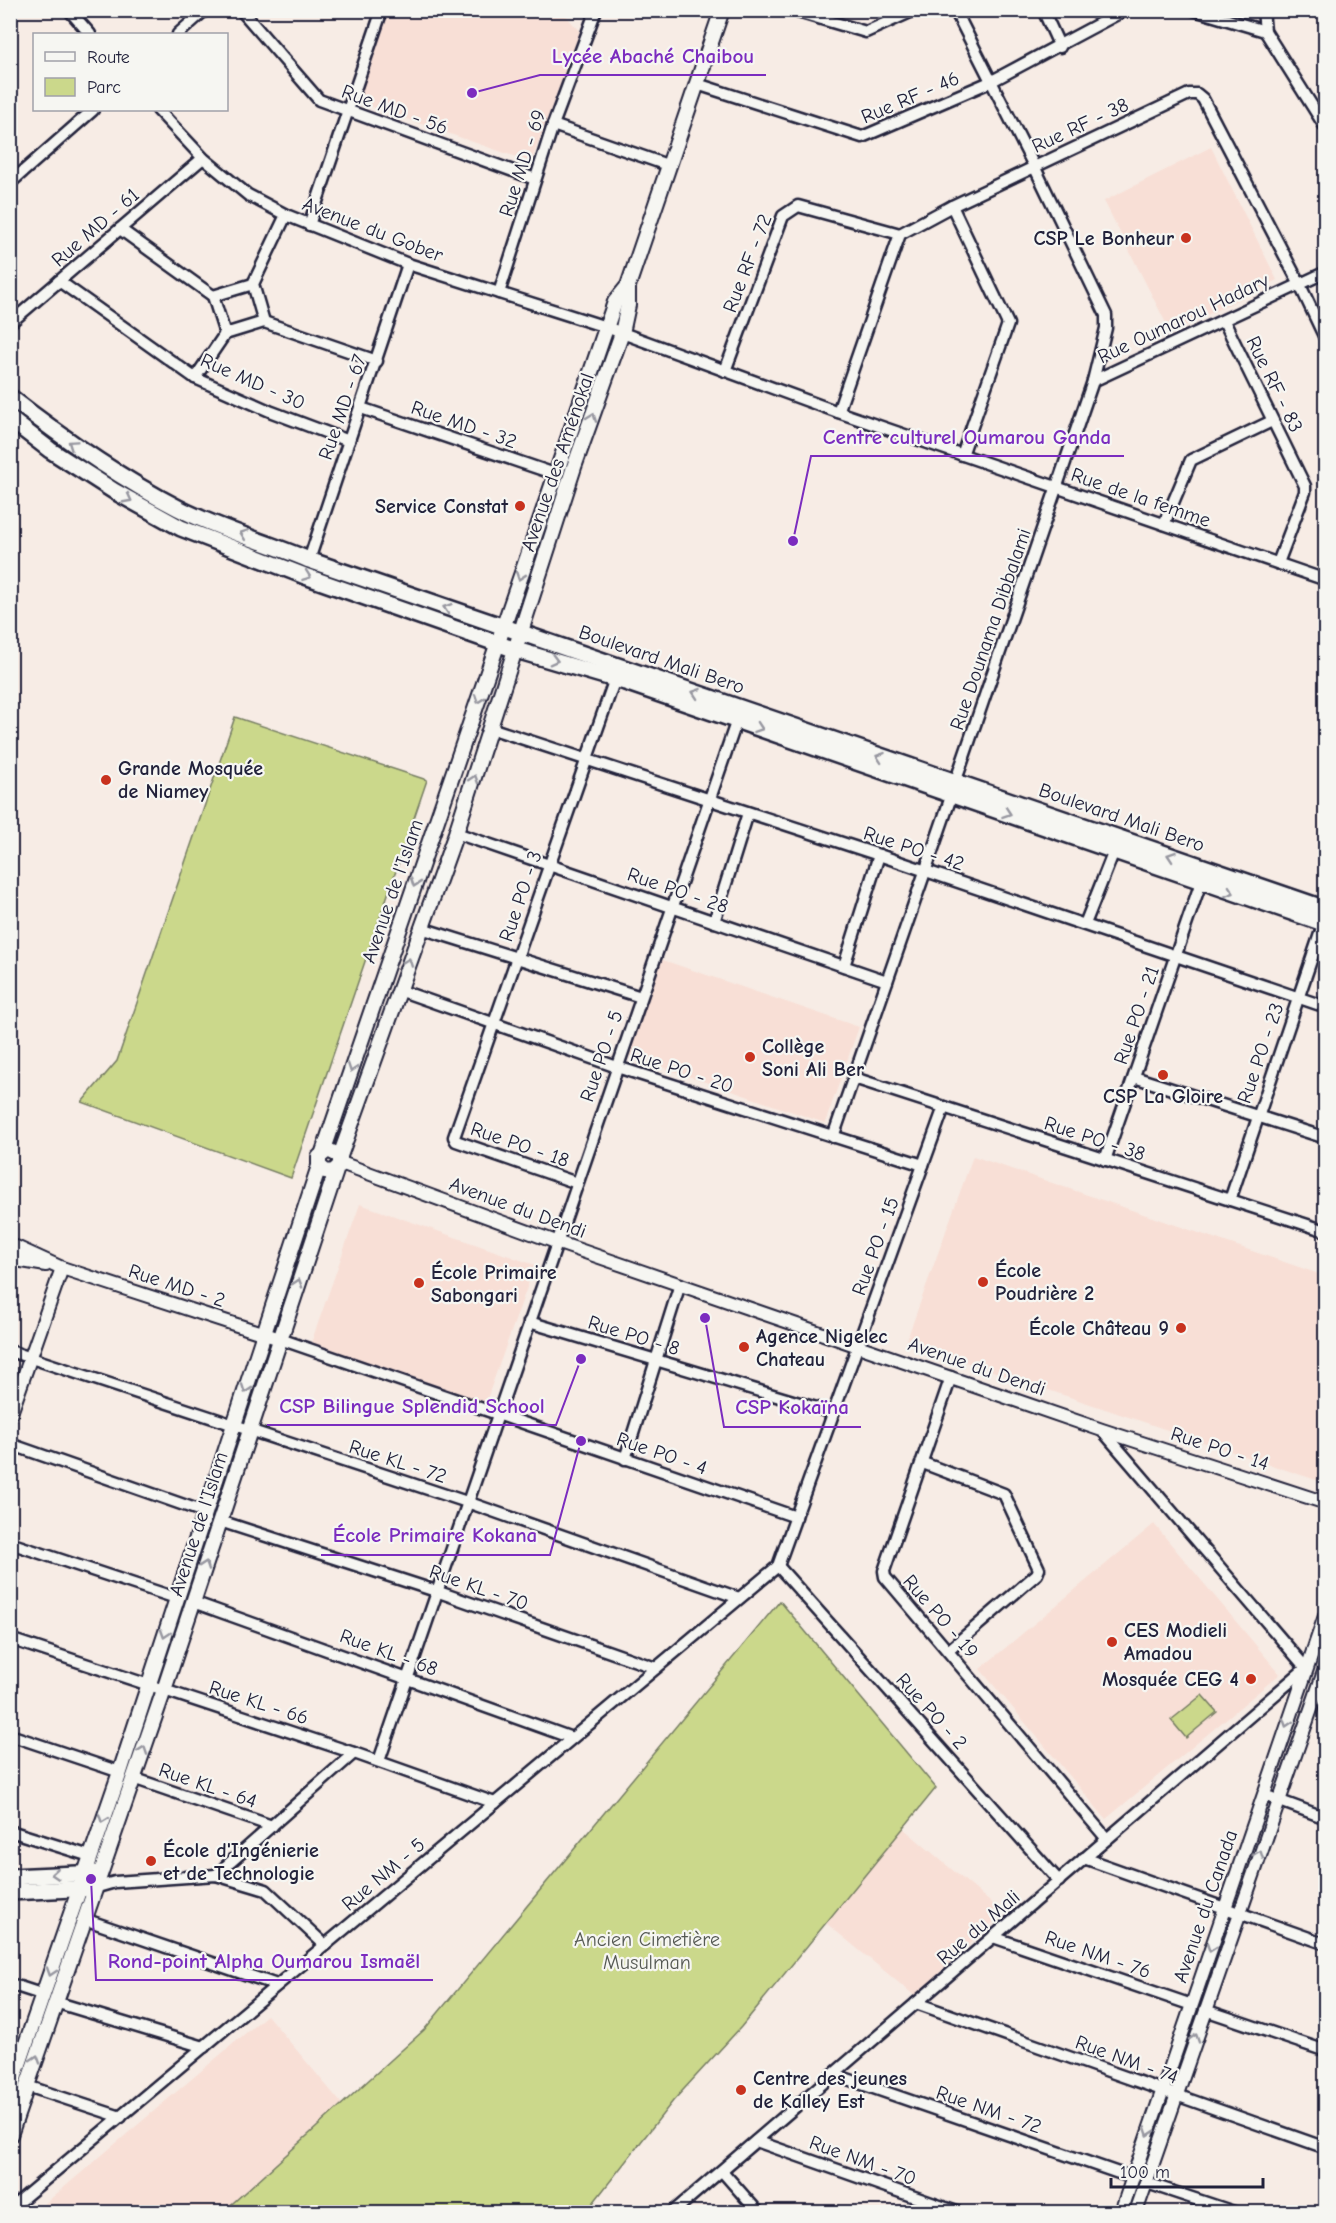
<svg xmlns="http://www.w3.org/2000/svg" width="1336" height="2223" font-family="'Comic Neue',sans-serif">
<rect width="100%" height="100%" fill="#f7ece5"/>
<filter id="ink" filterUnits="userSpaceOnUse"><feTurbulence type="fractalNoise" baseFrequency=".0167" numOctaves="2"/><feDisplacementMap in="SourceGraphic" scale="12" xChannelSelector="R" yChannelSelector="G"/><feConvolveMatrix kernelMatrix="1 2 1 2 8 2 1 2 1" color-interpolation-filters="sRGB"/></filter>
<g filter="url(#ink)">
<!-- built -->
<g fill="#f8dfd6">
<path d="M398,11H562L580,32L531,162L355,101L386,15Z"/>
<path d="M1211,147L1277,280L1171,333L1104,201Z"/>
<path d="M660,959L859,1027L825,1123L627,1055Z"/>
<path d="M973,1156L1325,1276V1483L906,1342Z"/>
<path d="M360,1204L535,1265L484,1407L310,1346Z"/>
<path d="M1154,1524L1280,1674L1106,1819L980,1669Z"/>
<path d="M903,1828L1003,1913L915,1996L826,1923Z"/>
<path d="M267,2015L342,2104L223,2212H35Z"/>
</g>
<!-- green -->
<g fill="#cbd88b" stroke="#767d63" stroke-width="1.5">
<path d="M235,717L427,780L291,1178L82,1102L117,1061Z"/>
<path d="M780,1601L936,1788L741,2027L673,2101L586,2212H223L424,2030Z"/>
<path d="M1202,1695L1217,1712L1186,1738L1171,1720Z"/>
</g>
<g fill="none" stroke-linecap="round" stroke-linejoin="round">
<defs>
<g id="minor">
<path d="M69,10L90,34"/>
<path d="M241,10L319,100L535,179"/>
<path d="M791,10L866,32L915,10"/>
<path d="M955,10L1034,166L1106,315V328L1093,381"/>
<path d="M1043,10L1060,47"/>
<path d="M1194,10L1265,31"/>
<path d="M1263,10L1265,31L1326,128"/>
<path d="M178,34L205,10"/>
<path d="M697,84L862,137L990,82L1125,10"/>
<path d="M158,110L203,158L248,195L286,215L408,264L606,327L838,412L1326,580"/>
<path d="M553,125L670,166"/>
<path d="M10,183L93,110"/>
<path d="M952,206L1008,324L962,455"/>
<path d="M309,225L382,10"/>
<path d="M120,229L213,296"/>
<path d="M59,281L195,378L272,412L349,441"/>
<path d="M499,293L553,125L596,10"/>
<path d="M1224,321L1305,486V492L1278,563"/>
<path d="M264,322L377,361"/>
<path d="M10,323L203,158"/>
<path d="M225,334L213,296L253,284"/>
<path d="M725,371L783,216L798,206L900,234"/>
<path d="M195,378L225,334L264,322L253,284L286,215"/>
<path d="M361,408L555,474"/>
<path d="M838,412L900,234L952,206L1189,94H1197L1203,99L1299,283L1326,340"/>
<path d="M1164,524L1191,460L1272,421"/>
<path d="M309,560L408,264"/>
<path d="M490,728L879,855L1326,1007"/>
<path d="M955,783L1093,381L1326,272"/>
<path d="M456,833L887,981"/>
<path d="M714,922L748,813"/>
<path d="M1085,924L1114,851"/>
<path d="M421,928L641,997"/>
<path d="M844,966L879,855"/>
<path d="M399,990L617,1067L923,1165"/>
<path d="M1134,1077L1326,1138"/>
<path d="M854,1078L1326,1231"/>
<path d="M833,1137L952,794"/>
<path d="M1105,1160L1201,882"/>
<path d="M577,1183L456,1141L454,1137L617,673"/>
<path d="M1230,1200L1325,919"/>
<path d="M529,1322L833,1413"/>
<path d="M280,1339L796,1517"/>
<path d="M10,1351L467,1502L739,1598"/>
<path d="M951,1377L884,1571L885,1577L1107,1839"/>
<path d="M10,1444L204,1512"/>
<path d="M625,1459L680,1284"/>
<path d="M923,1463L1004,1494L1039,1569L1037,1574L948,1651"/>
<path d="M220,1521L436,1591L656,1668"/>
<path d="M10,1543L176,1598"/>
<path d="M778,1566L944,1107"/>
<path d="M778,1566L1059,1881"/>
<path d="M193,1602L572,1738"/>
<path d="M10,1639L354,1753L495,1803"/>
<path d="M10,1735L120,1772"/>
<path d="M379,1761L739,714"/>
<path d="M133,1778L272,1826"/>
<path d="M1264,1795L1326,1818"/>
<path d="M10,1831L90,1856"/>
<path d="M1084,1858L1326,1944"/>
<path d="M216,1875L354,1753"/>
<path d="M94,1888L115,1882L216,1875L266,1890L325,1945"/>
<path d="M84,1919L277,1985"/>
<path d="M993,1937L1192,2005"/>
<path d="M10,1984L44,1995"/>
<path d="M55,2002L204,2047"/>
<path d="M916,2003L1326,2148"/>
<path d="M1205,2010L1326,2051"/>
<path d="M833,2074L1133,2178"/>
<path d="M27,2086L121,2117"/>
<path d="M756,2141L957,2212"/>
<path d="M722,2171L758,2212"/>
<path d="M1147,2183L1234,2212"/>
<path d="M10,2209L778,1566"/>
<path d="M673,2212L1306,1668L1102,1430"/>
</g>
<g id="tertiary">
<path d="M341,1163L556,1242L1102,1430L1326,1503"/>
<path d="M16,1247L62,1268L280,1339"/>
<path d="M10,1259L46,1265"/>
<path d="M10,1416L62,1268"/>
<path d="M1121,2212L1326,1613"/>
<path d="M1136,2212L1326,1666"/>
</g>
<g id="secondary">
<path d="M323,1152L615,302L628,286L722,10"/>
<path d="M340,1156L456,833L574,467L622,333L628,305V286"/>
<path d="M10,2090L120,1772L319,1166V1157L328,1150L340,1156V1165L333,1172L325,1171L319,1166"/>
<path d="M10,2135L164,1690L336,1171"/>
</g>
<g id="primary">
<path d="M10,397C64,439 118,477 178,508C219,529 266,542 309,560L1326,909"/>
<path d="M10,419L50,450L114,491L181,528L305,576L516,650L625,682L1326,924"/>
<path d="M10,1877L99,1873"/>
<path d="M10,1892L94,1888"/>
</g>
</defs>
<!-- minor casing -->
<use href="#minor" stroke="#22223b" stroke-width="15"/>
<!-- tertiary casing -->
<use href="#tertiary" stroke="#22223b" stroke-width="16"/>
<!-- secondary casing -->
<use href="#secondary" stroke="#22223b" stroke-width="18"/>
<!-- primary casing -->
<use href="#primary" stroke="#22223b" stroke-width="20"/>
<!-- minor -->
<use href="#minor" stroke="#f6f6f2" stroke-width="10"/>
<!-- tertiary -->
<use href="#tertiary" stroke="#f6f6f2" stroke-width="12"/>
<!-- secondary -->
<use href="#secondary" stroke="#f6f6f2" stroke-width="14"/>
<!-- primary -->
<use href="#primary" stroke="#f6f6f2" stroke-width="15"/>
</g>
<!-- one-way arrows -->
<defs><path id="oneway-chevron" d="M-2-3.5L2.5 0L-2 3.5" fill="none" stroke-width="1.6" stroke-linecap="round" stroke-linejoin="round" transform="scale(1.5)"/></defs>
<g stroke="#9797a0">
<use href="#oneway-chevron" transform="translate(592 417) rotate(-70)"/>
<use href="#oneway-chevron" transform="translate(72 444) rotate(-146)"/>
<use href="#oneway-chevron" transform="translate(128 499) rotate(28)"/>
<use href="#oneway-chevron" transform="translate(244 534) rotate(-159)"/>
<use href="#oneway-chevron" transform="translate(307 576) rotate(20)"/>
<use href="#oneway-chevron" transform="translate(520 576) rotate(109)"/>
<use href="#oneway-chevron" transform="translate(447 608) rotate(-161)"/>
<use href="#oneway-chevron" transform="translate(554 660) rotate(15)"/>
<use href="#oneway-chevron" transform="translate(696 693) rotate(-161)"/>
<use href="#oneway-chevron" transform="translate(479 699) rotate(109)"/>
<use href="#oneway-chevron" transform="translate(759 728) rotate(19)"/>
<use href="#oneway-chevron" transform="translate(880 757) rotate(-161)"/>
<use href="#oneway-chevron" transform="translate(474 779) rotate(-72)"/>
<use href="#oneway-chevron" transform="translate(1007 813) rotate(19)"/>
<use href="#oneway-chevron" transform="translate(1171 856) rotate(-161)"/>
<use href="#oneway-chevron" transform="translate(415 883) rotate(109)"/>
<use href="#oneway-chevron" transform="translate(1230 892) rotate(19)"/>
<use href="#oneway-chevron" transform="translate(408 962) rotate(-70)"/>
<use href="#oneway-chevron" transform="translate(352 1068) rotate(109)"/>
<use href="#oneway-chevron" transform="translate(298 1283) rotate(-72)"/>
<use href="#oneway-chevron" transform="translate(246 1389) rotate(109)"/>
<use href="#oneway-chevron" transform="translate(205 1565) rotate(-71)"/>
<use href="#oneway-chevron" transform="translate(165 1634) rotate(108)"/>
<use href="#oneway-chevron" transform="translate(1287 1723) rotate(108)"/>
<use href="#oneway-chevron" transform="translate(143 1750) rotate(-71)"/>
<use href="#oneway-chevron" transform="translate(103 1819) rotate(110)"/>
<use href="#oneway-chevron" transform="translate(1259 1854) rotate(-70)"/>
<use href="#oneway-chevron" transform="translate(55 1874) rotate(176)"/>
<use href="#oneway-chevron" transform="translate(1211 1948) rotate(109)"/>
<use href="#oneway-chevron" transform="translate(51 1972) rotate(108)"/>
<use href="#oneway-chevron" transform="translate(1195 2038) rotate(-72)"/>
<use href="#oneway-chevron" transform="translate(36 2059) rotate(-72)"/>
<use href="#oneway-chevron" transform="translate(1149 2132) rotate(109)"/>
</g>
</g>
<!-- markers -->
<g fill="#c8321e" stroke="#f6f6f2" stroke-width="2">
<circle cx="1186" cy="238" r="6"/>
<circle cx="520" cy="506" r="6"/>
<circle cx="106" cy="780" r="6"/>
<circle cx="750" cy="1057" r="6"/>
<circle cx="1163" cy="1075" r="6"/>
<circle cx="983" cy="1282" r="6"/>
<circle cx="419" cy="1283" r="6"/>
<circle cx="1181" cy="1328" r="6"/>
<circle cx="744" cy="1347" r="6"/>
<circle cx="1112" cy="1642" r="6"/>
<circle cx="1251" cy="1679" r="6"/>
<circle cx="151" cy="1861" r="6"/>
<circle cx="741" cy="2090" r="6"/>
</g>
<g text-anchor="middle" stroke-width="4.5" stroke-linejoin="round" paint-order="stroke">
<!-- street labels -->
<g font-size="20" fill="#22223b" stroke="#f6f6f2">
<text transform="translate(910 97) rotate(-23)" y="7">Rue RF - 46</text>
<text transform="translate(395 109) rotate(20)" y="7">Rue MD - 56</text>
<text transform="translate(1080 125) rotate(-25)" y="7">Rue RF - 38</text>
<text transform="translate(522 163) rotate(-72)" y="7">Rue MD - 69</text>
<text transform="translate(95 227) rotate(-41)" y="7">Rue MD - 61</text>
<text transform="translate(373 229) rotate(21)" y="7">Avenue du Gober</text>
<text transform="translate(747 263) rotate(-69)" y="7">Rue RF - 72</text>
<text transform="translate(1183 318) rotate(-25)" y="7">Rue Oumarou Hadary</text>
<text transform="translate(253 381) rotate(24)" y="7">Rue MD - 30</text>
<text transform="translate(1275 384) rotate(64)" y="7">Rue RF - 83</text>
<text transform="translate(342 407) rotate(-71)" y="7">Rue MD - 67</text>
<text transform="translate(464 424) rotate(19)" y="7">Rue MD - 32</text>
<text transform="translate(557 462) rotate(-71)" y="7">Avenue des Aménokal</text>
<text transform="translate(1141 497) rotate(19)" y="7">Rue de la femme</text>
<text transform="translate(990 629) rotate(-71)" y="7">Rue Dounama Dibbalami</text>
<text transform="translate(662 659) rotate(19)" y="7">Boulevard Mali Bero</text>
<text transform="translate(1122 817) rotate(19)" y="7">Boulevard Mali Bero</text>
<text transform="translate(914 848) rotate(18)" y="7">Rue PO - 42</text>
<text transform="translate(678 890) rotate(19)" y="7">Rue PO - 28</text>
<text transform="translate(392 891) rotate(-71)" y="7">Avenue de l'Islam</text>
<text transform="translate(520 896) rotate(-71)" y="7">Rue PO - 3</text>
<text transform="translate(1136 1015) rotate(-71)" y="7">Rue PO - 21</text>
<text transform="translate(1260 1053) rotate(-71)" y="7">Rue PO - 23</text>
<text transform="translate(601 1056) rotate(-71)" y="7">Rue PO - 5</text>
<text transform="translate(682 1070) rotate(18)" y="7">Rue PO - 20</text>
<text transform="translate(1095 1138) rotate(18)" y="7">Rue PO - 38</text>
<text transform="translate(520 1144) rotate(19)" y="7">Rue PO - 18</text>
<text transform="translate(518 1207) rotate(20)" y="7">Avenue du Dendi</text>
<text transform="translate(875 1246) rotate(-70)" y="7">Rue PO - 15</text>
<text transform="translate(177 1285) rotate(18)" y="7">Rue MD - 2</text>
<text transform="translate(634 1335) rotate(17)" y="7">Rue PO - 8</text>
<text transform="translate(977 1366) rotate(19)" y="7">Avenue du Dendi</text>
<text transform="translate(1220 1448) rotate(18)" y="7">Rue PO - 14</text>
<text transform="translate(662 1453) rotate(19)" y="7">Rue PO - 4</text>
<text transform="translate(398 1461) rotate(18)" y="7">Rue KL - 72</text>
<text transform="translate(198 1524) rotate(-72)" y="7">Avenue de l'Islam</text>
<text transform="translate(479 1587) rotate(19)" y="7">Rue KL - 70</text>
<text transform="translate(941 1616) rotate(49)" y="7">Rue PO - 19</text>
<text transform="translate(389 1652) rotate(20)" y="7">Rue KL - 68</text>
<text transform="translate(259 1702) rotate(18)" y="7">Rue KL - 66</text>
<text transform="translate(932 1711) rotate(48)" y="7">Rue PO - 2</text>
<text transform="translate(208 1785) rotate(19)" y="7">Rue KL - 64</text>
<text transform="translate(383 1874) rotate(-40)" y="7">Rue NM - 5</text>
<text transform="translate(1205 1906) rotate(-71)" y="7">Avenue du Canada</text>
<text transform="translate(978 1927) rotate(-41)" y="7">Rue du Mali</text>
<text transform="translate(1098 1954) rotate(19)" y="7">Rue NM - 76</text>
<text transform="translate(1127 2059) rotate(20)" y="7">Rue NM - 74</text>
<text transform="translate(989 2109) rotate(19)" y="7">Rue NM - 72</text>
<text transform="translate(863 2160) rotate(20)" y="7">Rue NM - 70</text>
</g>
<!-- poi labels -->
<g font-size="20" font-weight="bold" fill="#22223b" stroke="#f6f6f2" text-anchor="start">
<text x="1174" y="245" text-anchor="end">CSP Le Bonheur</text>
<text x="508" y="513" text-anchor="end">Service Constat</text>
<text x="118" y="775">Grande Mosquée<tspan x="118" dy="23">de Niamey</tspan></text>
<text x="762" y="1053">Collège<tspan x="762" dy="23">Soni Ali Ber</tspan></text>
<text x="1163" y="1103" text-anchor="middle">CSP La Gloire</text>
<text x="995" y="1277">École<tspan x="995" dy="23">Poudrière 2</tspan></text>
<text x="431" y="1279">École Primaire<tspan x="431" dy="23">Sabongari</tspan></text>
<text x="1169" y="1335" text-anchor="end">École Château 9</text>
<text x="756" y="1343">Agence Nigelec<tspan x="756" dy="23">Chateau</tspan></text>
<text x="1124" y="1637">CES Modieli<tspan x="1124" dy="23">Amadou</tspan></text>
<text x="1239" y="1686" text-anchor="end">Mosquée CEG 4</text>
<text x="163" y="1857">École d'Ingénierie<tspan x="163" dy="23">et de Technologie</tspan></text>
<text x="753" y="2085">Centre des jeunes<tspan x="753" dy="23">de Kalley Est</tspan></text>
</g>
<!-- park labels -->
<g font-size="20" fill="#555953" stroke="#f6f6f2">
<text x="647" y="1946">Ancien Cimetière<tspan x="647" dy="23">Musulman</tspan></text>
</g>
</g>
<!-- callouts -->
<path fill="none" stroke="#7b2cbf" stroke-width="2" d="M472 93L540 75H766M793 541L811 456H1124M581 1359L556 1425H267M705 1318L724 1427H861M581 1441L550 1555H321M91 1879L96 1980H433"/>
<g fill="#7b2cbf" stroke="#f6f6f2" stroke-width="2">
<circle cx="472" cy="93" r="6"/>
<circle cx="793" cy="541" r="6"/>
<circle cx="581" cy="1359" r="6"/>
<circle cx="705" cy="1318" r="6"/>
<circle cx="581" cy="1441" r="6"/>
<circle cx="91" cy="1879" r="6"/>
</g>
<g font-size="21" text-anchor="middle" font-weight="bold" fill="#7b2cbf" stroke="#f6f6f2" stroke-width="4.5" stroke-linejoin="round" paint-order="stroke">
<text x="653" y="63">Lycée Abaché Chaibou</text>
<text x="967" y="444">Centre culturel Oumarou Ganda</text>
<text x="412" y="1413">CSP Bilingue Splendid School</text>
<text x="792" y="1414">CSP Kokaïna</text>
<text x="435" y="1542">École Primaire Kokana</text>
<text x="264" y="1968">Rond-point Alpha Oumarou Ismaël</text>
</g>
<!-- margin -->
<rect width="1336" height="2223" fill="none" stroke="#f6f6f2" stroke-width="36"/>
<rect x="18" y="18" width="1300" height="2187" fill="none" stroke="#22223b" stroke-width="2" filter="url(#ink)"/>
<!-- legend -->
<rect x="33" y="33" width="195" height="78" fill="#f6f6f2" stroke="#a1a1a9" stroke-width="1.5"/>
<rect x="45" y="52" width="30" height="9" fill="#f6f6f2" stroke="#a1a1a9" stroke-width="1.5"/>
<text x="87" y="63" font-size="18" fill="#22223b">Route</text>
<rect x="45" y="78" width="30" height="18" fill="#cbd88b" stroke="#a1a1a9" stroke-width="1.5"/>
<text x="87" y="93" font-size="18" fill="#22223b">Parc</text>
<!-- scale -->
<path d="M1111 2178v9h152v-9" fill="none" stroke="#22223b" stroke-width="3"/>
<text x="1120" y="2178" font-size="18" fill="#22223b" stroke="#f6f6f2" stroke-width="4.5" paint-order="stroke">100 m</text>
</svg>
